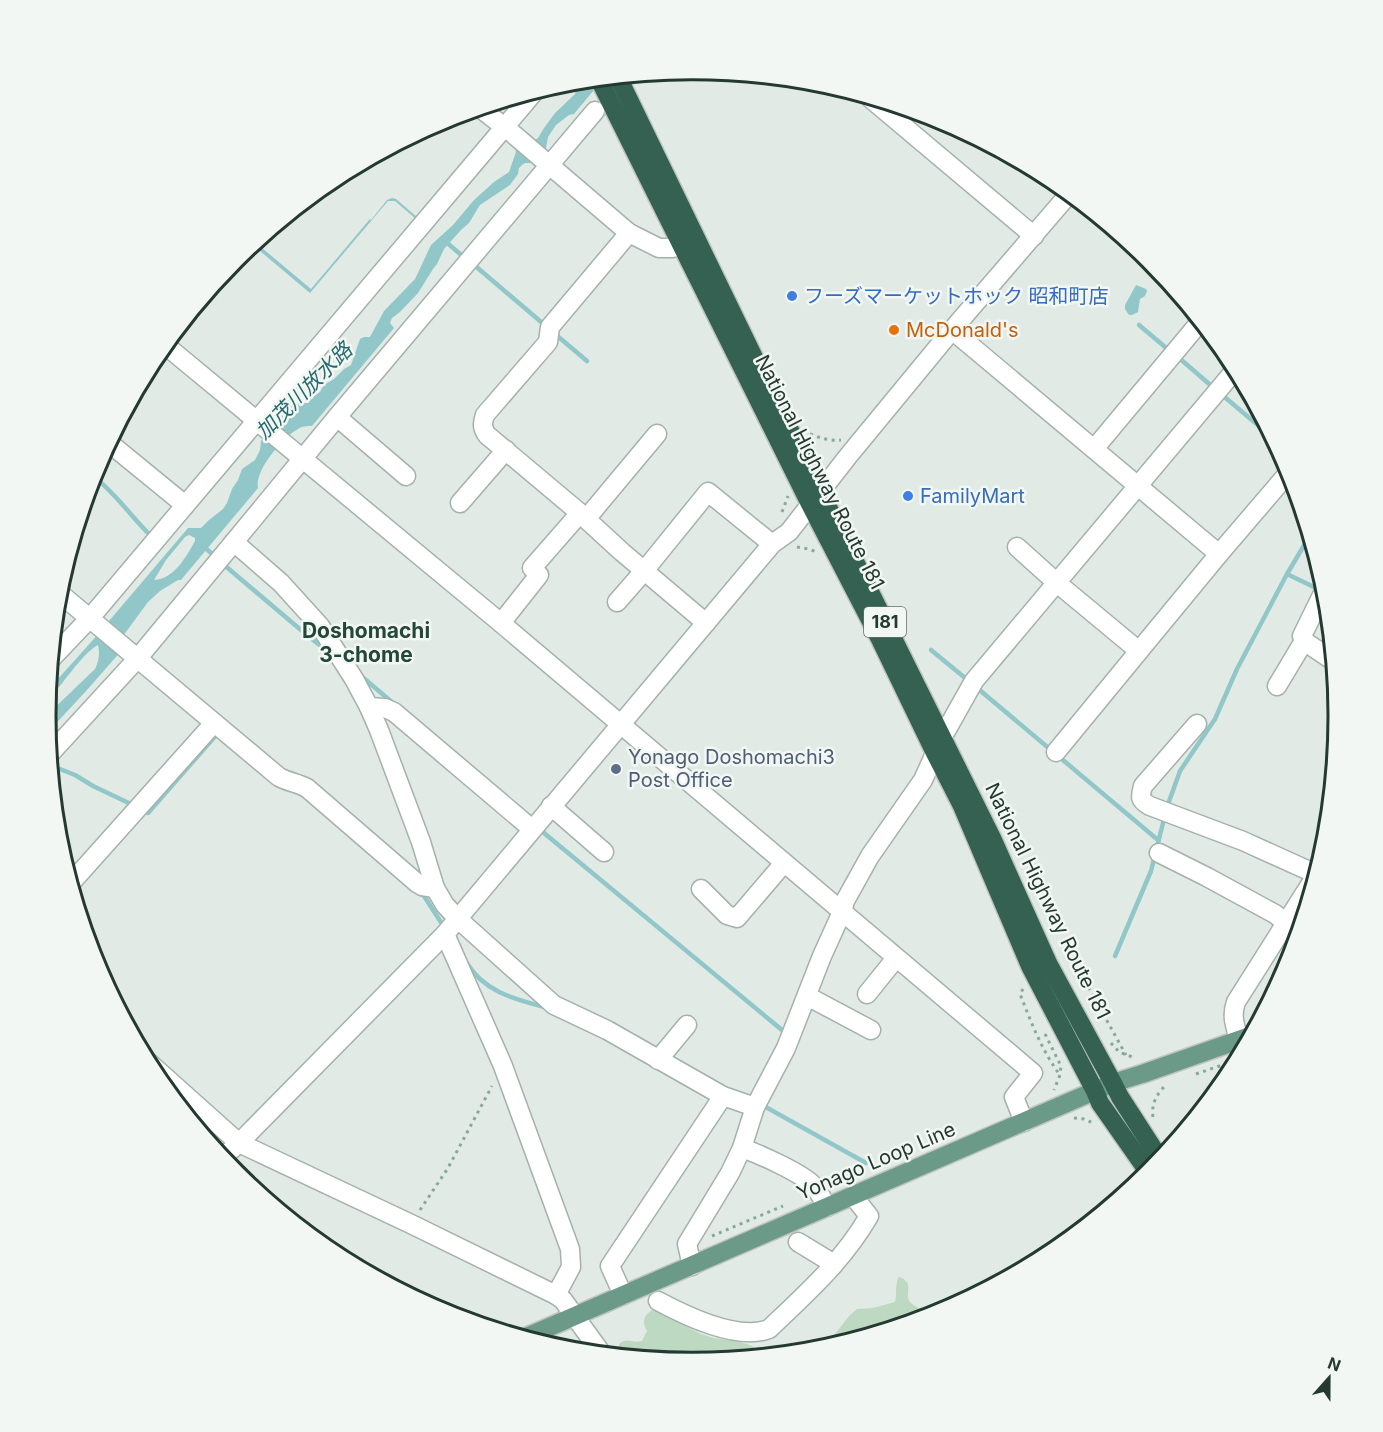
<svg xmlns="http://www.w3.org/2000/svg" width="1383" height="1432" font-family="Inter,'Noto Sans JP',sans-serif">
<rect width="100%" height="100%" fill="#e2eae5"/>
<!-- green -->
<g fill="#bdd9c1">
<path d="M900,1277C915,1284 904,1293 910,1302C916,1309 930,1312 938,1314L824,1348L850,1315L857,1309L873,1308L895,1302C897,1294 895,1286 898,1278Z"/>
<path d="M654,1309L672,1316L693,1330L701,1334L714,1338L741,1342L752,1346L763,1355L691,1362L618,1355L617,1350L620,1343C630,1337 632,1344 642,1341L647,1331C641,1321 644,1314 654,1309Z"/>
</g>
<!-- water -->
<g fill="#91c7c8" fill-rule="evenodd">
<path d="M604,78L574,114L569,115L556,125L548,137L546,148L533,163H525L522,165L519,168L518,174L510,185L480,205L469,223L461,230L444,249L437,264L433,269L418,293L400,312L392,318L390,323L394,328L312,426C307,426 302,426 298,429C283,437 254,471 258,488L181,580H178L160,591L148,602L123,636L122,650L87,690L47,733L45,717L95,669C99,661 100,653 98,645C80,655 63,686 46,701L48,690L92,641L188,528H201L209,520L223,509L227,503L232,489L238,480L242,469L255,460L260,450L261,441L294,403H308L315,395L320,392L324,385L334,379L344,369L351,365L360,339L364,337H370L384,311L415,279L431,245L453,225L474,200L494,182L509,172L516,152L514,144L534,141L538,138L544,128L555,113L575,94L577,81ZM189,535L195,538V541C186,557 174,579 154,580L166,560L185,537Z"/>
<path d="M392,198L396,199L418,218L416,219L395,201H388L310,293L260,251L262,248L311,289L370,219L371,220L387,200Z"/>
<path d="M1136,285L1146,289L1147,291L1145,296L1140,299L1138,312L1132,315H1129L1125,309V305Z"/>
</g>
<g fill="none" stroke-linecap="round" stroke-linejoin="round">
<!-- stream -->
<g stroke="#91c7c8" stroke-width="4.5">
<path d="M446,242L466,259"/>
<path d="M473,264L547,327"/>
<path d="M1139,325L1171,352"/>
<path d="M555,334L587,361"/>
<path d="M1178,357L1215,389"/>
<path d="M1221,394L1272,437"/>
<path d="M92,475C116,493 131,517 152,537"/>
<path d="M203,546L217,558"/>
<path d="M223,564L308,636L327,651"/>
<path d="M1287,574L1320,590"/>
<path d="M931,650L970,682"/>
<path d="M360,675L393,703"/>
<path d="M976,687L1158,840"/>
<path d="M50,765L75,775L93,786L135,806"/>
<path d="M1167,807L1180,771L1215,719L1237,669L1287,574L1309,537"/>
<path d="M142,810L148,813L218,733"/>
<path d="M538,828L788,1035"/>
<path d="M419,893L424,896L444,927"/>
<path d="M1115,956L1151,871L1165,815"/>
<path d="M466,962C485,993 515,999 548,1008"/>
<path d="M762,1104V1105L866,1163"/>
</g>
<defs>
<g id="minor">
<path d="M870,98L1034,236"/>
<path d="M480,108L512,133L629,233L659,248H673"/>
<path d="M952,330L1219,554"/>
<path d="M164,344L501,623L1033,1073L1014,1097L1024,1122"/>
<path d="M337,417L406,476"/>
<path d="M657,434L586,519L622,552L706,623"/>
<path d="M108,442L185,505"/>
<path d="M1094,449L1200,322"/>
<path d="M460,503L506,450"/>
<path d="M580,513L487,435C482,428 482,423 485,415L548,342L550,327L629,233"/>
<path d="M234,542L281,583L320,626L354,679L369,707L379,730L421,842L435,888L445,905L458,919L554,1005L607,1030L723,1096L755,1107"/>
<path d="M1017,547L1057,583L1139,651L1056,752"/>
<path d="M1325,589L1302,636L1304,641L1332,660"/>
<path d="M57,591L279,777C288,782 298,783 307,788L417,883L422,886L435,888"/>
<path d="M617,602L644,571L708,492L772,544"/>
<path d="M501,623L539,575L532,568L580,513L586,519"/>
<path d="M1139,651L1219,554L1290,471"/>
<path d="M50,660L90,618L535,91"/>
<path d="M1277,686L1304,641"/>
<path d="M369,707L385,708L394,712L532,829"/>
<path d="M1197,724L1143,786C1140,797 1139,800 1150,806L1243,841L1316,874"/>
<path d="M49,755L138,658L234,542L337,417L595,111"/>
<path d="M551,806L604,852"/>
<path d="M1159,853L1207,877L1275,914L1286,923"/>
<path d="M70,884L214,723"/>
<path d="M701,889L727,915L737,918L784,863"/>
<path d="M445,934L503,1066L570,1249L571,1267L556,1295"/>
<path d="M867,994L896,958"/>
<path d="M807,996L871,1030"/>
<path d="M1239,1039C1235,1026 1231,1016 1236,1002L1315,877"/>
<path d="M145,1059L239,1143L411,1224L556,1295L563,1300L602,1354"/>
<path d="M658,1060L687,1025"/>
<path d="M742,1148C759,1154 802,1173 814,1186C819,1192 823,1200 827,1207"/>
<path d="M222,1158L239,1143L445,934L772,544L789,532L849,455L952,330L1069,194"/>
<path d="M798,1242L834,1264"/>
<path d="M692,1266L687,1244L730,1173L742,1148L755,1107L786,1048L822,956L842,912L845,901L870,856L923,780L942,738L974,681L1236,369"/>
<path d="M623,1295L610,1266L723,1096"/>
<path d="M658,1301C686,1316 737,1341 769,1329C806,1294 843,1261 869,1216L853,1196"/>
</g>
<path id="major" d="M524,1338L1113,1083L1142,1074L1250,1036"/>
<g id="highway">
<path d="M618,77L760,370L992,838L1048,963L1113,1083L1120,1097L1160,1159"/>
<path d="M599,79L810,504L880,639L935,753L962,806L1030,966L1095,1091L1100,1103L1149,1173"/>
</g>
</defs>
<!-- minor casing -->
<use href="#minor" stroke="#a5b1ab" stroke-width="21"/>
<!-- major casing -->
<use href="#major" stroke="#bdc4c1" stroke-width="21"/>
<!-- highway casing -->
<use href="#highway" stroke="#bdc4c1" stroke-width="21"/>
<!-- path -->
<g stroke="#86aa9a" stroke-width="3" stroke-dasharray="3 4.5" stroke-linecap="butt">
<path d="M810,434C820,438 830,441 841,440"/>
<path d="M782,512L788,496"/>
<path d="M797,547L808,549L817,552"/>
<path d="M1075,978L1081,974L1126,1055"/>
<path d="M1023,989L1020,994C1031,1022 1042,1051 1060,1075"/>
<path d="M1254,1019L1260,1017"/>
<path d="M1045,1034L1061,1066L1060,1075L1054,1090"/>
<path d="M1111,1043L1119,1052L1135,1058"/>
<path d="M1196,1074L1237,1060"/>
<path d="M1153,1117C1151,1104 1157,1093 1167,1084"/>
<path d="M1074,1118L1084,1119L1093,1123"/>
<path d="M420,1210L448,1168L492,1086"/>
<path d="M712,1236L783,1206"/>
</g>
<!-- minor -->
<use href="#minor" stroke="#fff" stroke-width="18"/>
<!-- major -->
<use href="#major" stroke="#6c9a88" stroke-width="18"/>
<!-- highway -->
<use href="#highway" stroke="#346152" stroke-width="18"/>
</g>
<!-- markers -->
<g fill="#3f7fe0" stroke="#f2f7f4" stroke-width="2">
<circle cx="792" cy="296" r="6"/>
<circle cx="908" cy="496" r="6"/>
</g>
<circle fill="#e8710a" stroke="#f2f7f4" stroke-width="2" cx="894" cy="330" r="6"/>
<circle fill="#5c6f8a" stroke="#f2f7f4" stroke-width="2" cx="616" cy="769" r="6"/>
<g text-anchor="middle" stroke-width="5" stroke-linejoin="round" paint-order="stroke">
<!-- shield labels -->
<rect fill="#f2f7f4" stroke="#62726c" stroke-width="1.5" x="864" y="607" width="42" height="30" rx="4.5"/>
<g font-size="18" font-weight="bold" fill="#243931">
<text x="885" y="628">181</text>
</g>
<!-- shop labels -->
<g font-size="20" fill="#366cbe" stroke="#f2f7f4" text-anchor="start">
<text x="804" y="303">フーズマーケットホック 昭和町店</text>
<text x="920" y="503">FamilyMart</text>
</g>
<!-- food labels -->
<g font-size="20" fill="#c56008" stroke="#f2f7f4" text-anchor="start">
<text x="906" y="337">McDonald's</text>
</g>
<!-- street labels -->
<g font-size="20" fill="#243931" stroke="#f2f7f4">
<text transform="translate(820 472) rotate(63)" y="7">National Highway Route 181</text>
<text transform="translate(1048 901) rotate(64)" y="7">National Highway Route 181</text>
<text transform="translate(876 1161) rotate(-23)" y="7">Yonago Loop Line</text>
</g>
<!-- service labels -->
<g font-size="20" fill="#4e5e75" stroke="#f2f7f4" text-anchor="start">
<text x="628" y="764">Yonago Doshomachi3<tspan x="628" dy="23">Post Office</tspan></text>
</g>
<!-- water labels -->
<g font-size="21" font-style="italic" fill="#266a6d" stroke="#f2f7f4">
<text transform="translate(304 391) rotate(-45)" y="7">加茂川放水路</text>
</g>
<!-- neighbourhood labels -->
<g font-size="21" font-weight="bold" fill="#23483a" stroke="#f2f7f4">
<text x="366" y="638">Doshomachi<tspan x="366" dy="24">3-chome</tspan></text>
</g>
</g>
<!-- crop -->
<path d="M0 0H1383V1432H0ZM56 716a636 636 0 1 1 1272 0a636 636 0 1 1-1272 0Z" fill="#f2f7f4" fill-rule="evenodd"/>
<path fill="none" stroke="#243931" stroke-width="3" d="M56 716a636 636 0 1 1 1272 0a636 636 0 1 1-1272 0Z"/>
<!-- north arrow -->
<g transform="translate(1329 1378) rotate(21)" stroke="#f2f7f4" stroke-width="4.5" paint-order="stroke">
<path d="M0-4.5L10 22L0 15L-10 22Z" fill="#243931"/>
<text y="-9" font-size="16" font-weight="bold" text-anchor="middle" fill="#243931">N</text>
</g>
</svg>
